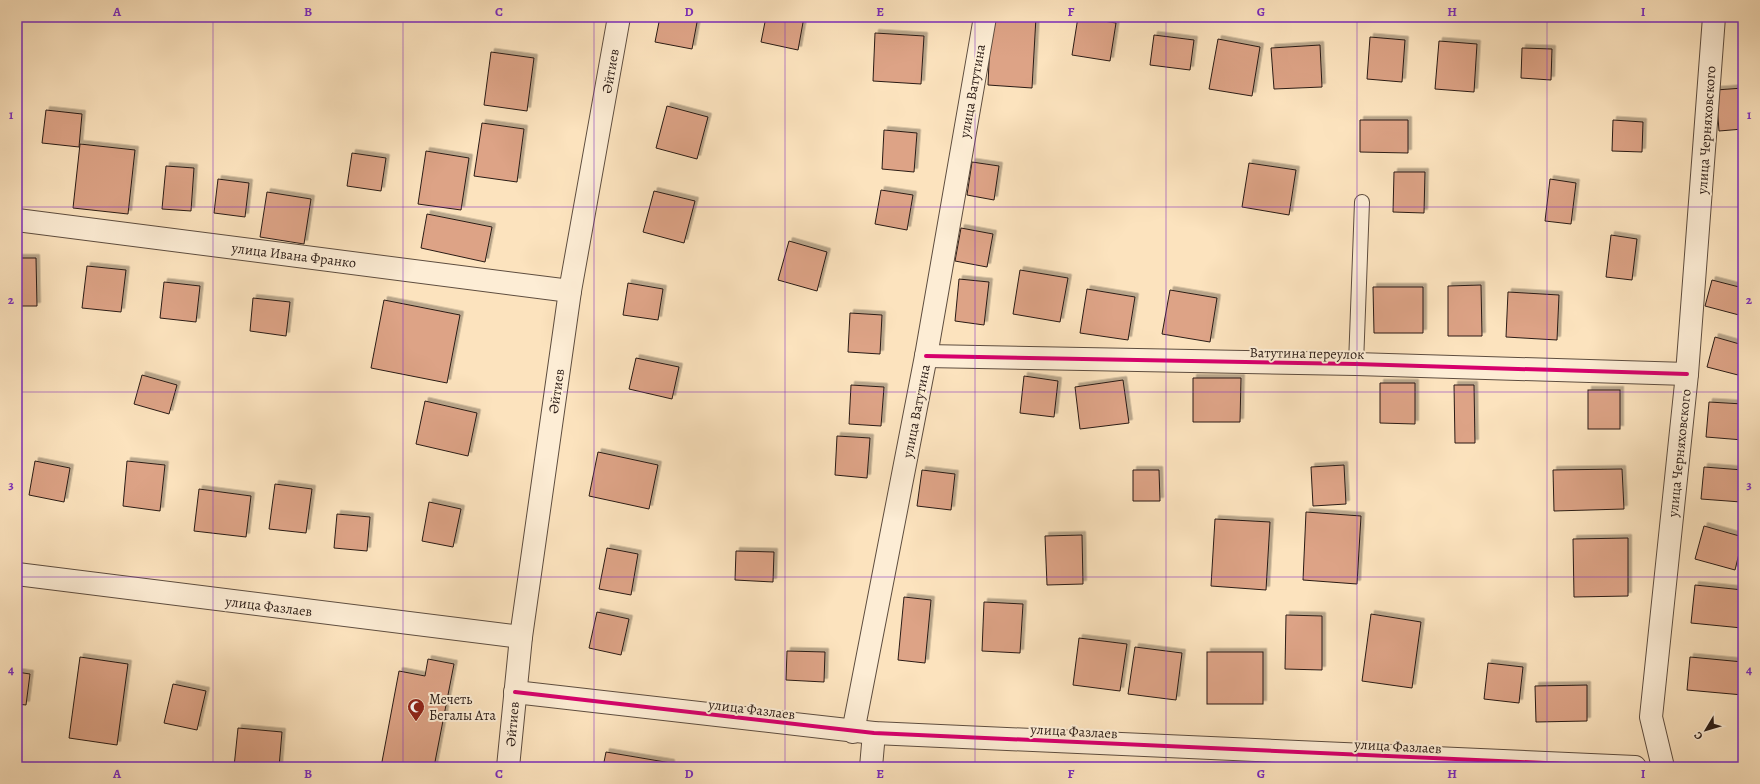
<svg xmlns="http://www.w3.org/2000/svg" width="1760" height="784" font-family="Alegreya,serif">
<defs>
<filter id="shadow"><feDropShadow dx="3.5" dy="-3.5" stdDeviation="0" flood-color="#0004"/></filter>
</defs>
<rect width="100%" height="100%" fill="#fce3be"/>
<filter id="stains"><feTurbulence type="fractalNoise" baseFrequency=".005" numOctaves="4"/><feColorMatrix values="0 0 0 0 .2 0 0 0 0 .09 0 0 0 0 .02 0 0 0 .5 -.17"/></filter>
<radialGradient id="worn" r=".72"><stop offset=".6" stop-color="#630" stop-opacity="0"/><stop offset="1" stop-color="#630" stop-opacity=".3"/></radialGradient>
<!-- building -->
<g fill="#dda386" stroke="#2a1b15" filter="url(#shadow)">
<path d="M660,17H698L692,49L655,42Z"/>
<path d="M766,17H804L798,50L761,42Z"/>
<path d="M991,17H1036L1032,88L988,85Z"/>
<path d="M1078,17L1116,23L1110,61L1072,55Z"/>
<path d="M875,33L924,36L921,84L873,81Z"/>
<path d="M1154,35L1194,40L1190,70L1150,65Z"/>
<path d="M1370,37L1405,40L1402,82L1367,79Z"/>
<path d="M1218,39L1260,47L1252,96L1209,89Z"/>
<path d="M1439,41L1477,44L1474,92L1435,89Z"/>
<path d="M1320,45L1322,87L1274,89L1271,48Z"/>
<path d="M1522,48L1552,49L1551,80L1521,78Z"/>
<path d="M491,52L534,58L527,111L484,105Z"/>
<path d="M1743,88V129L1719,131L1716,90Z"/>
<path d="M667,106L708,117L697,159L656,148Z"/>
<path d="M46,110L82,114L79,147L42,143Z"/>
<path d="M1360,120H1408V153L1360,152Z"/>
<path d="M1613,120L1643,122L1642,152L1612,151Z"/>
<path d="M482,123L524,129L517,182L474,176Z"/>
<path d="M884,130L917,133L914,172L882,169Z"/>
<path d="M80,144L135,150L128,214L73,208Z"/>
<path d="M426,151L469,158L461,210L418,204Z"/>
<path d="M352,153L386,158L381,191L347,186Z"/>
<path d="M972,162L999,166L994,200L967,195Z"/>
<path d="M1249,163L1296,170L1289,215L1242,207Z"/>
<path d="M166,166L194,168L191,211L162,209Z"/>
<path d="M1394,172H1425L1424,213L1393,212Z"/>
<path d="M218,179L249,183L245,217L214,213Z"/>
<path d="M1550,179L1576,183L1571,224L1545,221Z"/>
<path d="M881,190L913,195L907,230L875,224Z"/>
<path d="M654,191L695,201L684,243L643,232Z"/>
<path d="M267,192L311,199L304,244L260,237Z"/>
<path d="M427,214L492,227L485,262L421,248Z"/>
<path d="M961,228L993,234L987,267L955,261Z"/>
<path d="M1611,235L1637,239L1632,280L1606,277Z"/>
<path d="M789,241L827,252L817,291L778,280Z"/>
<path d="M17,258H36L37,306H17Z"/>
<path d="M87,266L126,270L121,312L82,308Z"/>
<path d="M1020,270L1068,278L1060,322L1013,314Z"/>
<path d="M959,279L989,282L984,325L955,321Z"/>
<path d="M1712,280L1743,288V301L1739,315L1705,306Z"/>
<path d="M164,282L200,286L196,322L160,318Z"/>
<path d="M628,283L663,289L658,320L623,315Z"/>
<path d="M1481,285L1482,336H1448V286Z"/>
<path d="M1373,287H1423V333H1374Z"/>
<path d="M1087,289L1135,297L1128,340L1080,333Z"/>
<path d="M1170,290L1217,298L1210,342L1162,334Z"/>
<path d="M1508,292L1559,295L1557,340L1506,337Z"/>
<path d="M253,298L290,302L286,336L250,331Z"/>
<path d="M384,300L460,315L447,383L371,368Z"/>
<path d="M850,313L882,315L880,354L848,352Z"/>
<path d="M1715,337L1743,345V354L1738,375L1707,367Z"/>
<path d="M636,358L679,367L672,399L629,389Z"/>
<path d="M142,375L177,385L169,414L134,404Z"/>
<path d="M1024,376L1058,381L1054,417L1020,413Z"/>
<path d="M1193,378H1241L1240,422H1193Z"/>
<path d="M1123,380L1129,423L1080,429L1075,387Z"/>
<path d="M1380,383H1415V424L1380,423Z"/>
<path d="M851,385L884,387L881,426L849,424Z"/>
<path d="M1454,385H1474L1475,443H1455Z"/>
<rect x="1588" y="390" width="32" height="39"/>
<path d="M425,401L477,413L468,456L416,444Z"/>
<path d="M1709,402L1743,404V440L1706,437Z"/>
<path d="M837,436L870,438L867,478L835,475Z"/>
<path d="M598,452L658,465L649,509L589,496Z"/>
<path d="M35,461L70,468L64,502L29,495Z"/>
<path d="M127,461L165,465L160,511L123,506Z"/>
<path d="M1344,465L1346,504L1313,506L1311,467Z"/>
<path d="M1704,467L1743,470L1741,502L1701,499Z"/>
<path d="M1622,469L1624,509L1554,511L1553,470Z"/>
<path d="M922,470L955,474L951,510L917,506Z"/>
<path d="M1133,470H1159L1160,501H1133Z"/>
<path d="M275,484L312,489L306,533L269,529Z"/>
<path d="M199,489L251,496L246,537L194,531Z"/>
<path d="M429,502L461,509L453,547L422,541Z"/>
<path d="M1306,512L1361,516L1357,584L1303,580Z"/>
<path d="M337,514L370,517L367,551L334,548Z"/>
<path d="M1215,519L1270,522L1266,590L1211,586Z"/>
<path d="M1704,526L1743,537L1735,570L1695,559Z"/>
<path d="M1082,535L1083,584L1047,585L1045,536Z"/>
<path d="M1628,538V596L1574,597L1573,539Z"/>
<path d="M607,548L638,554L631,595L599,589Z"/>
<path d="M736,551L774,552L773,582L735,580Z"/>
<path d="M1695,585L1743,590L1742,628L1691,623Z"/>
<path d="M904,597L931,600L925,663L898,660Z"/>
<path d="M984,602L1023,604L1020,653L982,651Z"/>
<path d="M597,612L629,619L621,655L589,648Z"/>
<path d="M1371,614L1421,622L1412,688L1362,681Z"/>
<path d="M1286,615L1322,616V670L1285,669Z"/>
<path d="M1079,638L1127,644L1120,691L1073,685Z"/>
<path d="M1135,647L1182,653L1176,700L1128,694Z"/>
<path d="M787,651L825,652L824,682L786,680Z"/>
<rect x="1207" y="652" width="56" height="52"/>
<path d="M80,657L128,664L117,745L69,738Z"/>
<path d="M1690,657L1743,662V695L1687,690Z"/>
<path d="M428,659L454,664L434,767H381L399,671L425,676Z"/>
<path d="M1488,663L1523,667L1519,703L1484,699Z"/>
<path d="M17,672L30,674L26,705L17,704Z"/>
<path d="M173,684L206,691L197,730L164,723Z"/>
<path d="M1587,685V721L1536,722L1535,686Z"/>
<path d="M238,728L282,732L279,767H234Z"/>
<path d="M606,752L671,763V767H603Z"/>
</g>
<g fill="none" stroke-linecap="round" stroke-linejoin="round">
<defs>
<path id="service" d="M1356,364L1362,202"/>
<g id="minor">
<path d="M17,220L570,291"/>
<path d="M926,356L1356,364L1687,374"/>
<path d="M17,574L521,637"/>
<path d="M515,692L874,733L1635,767"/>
<path d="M853,732L926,356L985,17"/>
<path d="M871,767L874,733"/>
<path d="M1663,767L1651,717L1687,374L1714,17"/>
</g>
<path id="tertiary" d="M508,767L521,637L570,291L619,17"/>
</defs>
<!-- service casing -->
<use href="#service" stroke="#5e4d3f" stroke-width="16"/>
<!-- minor casing -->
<use href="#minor" stroke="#5e4d3f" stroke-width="24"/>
<!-- tertiary casing -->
<use href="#tertiary" stroke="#5e4d3f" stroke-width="24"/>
<!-- service -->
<use href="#service" stroke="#fdedd5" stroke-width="14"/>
<!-- minor -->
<use href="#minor" stroke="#fdedd5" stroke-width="22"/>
<!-- tertiary -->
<use href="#tertiary" stroke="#fdedd5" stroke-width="22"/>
<defs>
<g id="cycleway">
<path d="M926,356L1356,364L1687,374"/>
<path d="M515,692L874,733L1635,767"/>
</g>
</defs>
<!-- cycleway casing -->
<use href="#cycleway" stroke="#fdedd5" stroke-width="6"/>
<!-- cycleway -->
<use href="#cycleway" stroke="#d6006c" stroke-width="4"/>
</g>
<!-- grid -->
<path fill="none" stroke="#7b2cbf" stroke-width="1" stroke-opacity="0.55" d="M213,17V767M403,17V767M594,17V767M785,17V767M975,17V767M1166,17V767M1357,17V767M1547,17V767M17,207H1743M17,392H1743M17,577H1743"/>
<!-- icons -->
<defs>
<symbol id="mosque-pin" viewBox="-11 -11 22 30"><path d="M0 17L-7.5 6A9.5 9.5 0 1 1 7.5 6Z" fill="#8f2418" stroke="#fdedd5"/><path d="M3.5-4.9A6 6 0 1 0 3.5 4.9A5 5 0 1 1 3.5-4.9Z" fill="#fff"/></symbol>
</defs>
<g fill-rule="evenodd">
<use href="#mosque-pin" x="406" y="697" width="20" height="27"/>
</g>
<g text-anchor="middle" stroke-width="4" stroke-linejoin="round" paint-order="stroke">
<!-- street labels -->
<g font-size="14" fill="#2a1b15" stroke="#fdedd5">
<text transform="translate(610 71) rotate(-80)" y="5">Әйтиев</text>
<text transform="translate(972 91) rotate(-80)" y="5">улица Ватутина</text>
<text transform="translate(1706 130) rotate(-86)" y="5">улица Черняховского</text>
<text transform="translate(294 255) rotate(7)" y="5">улица Ивана Франко</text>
<text transform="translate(1307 353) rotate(1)" y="5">Ватутина переулок</text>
<text transform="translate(556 391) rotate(-82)" y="5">Әйтиев</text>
<text transform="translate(916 411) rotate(-79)" y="5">улица Ватутина</text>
<text transform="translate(1679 453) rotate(-84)" y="5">улица Черняховского</text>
<text transform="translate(269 606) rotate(7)" y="5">улица Фазлаев</text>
<text transform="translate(752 709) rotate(7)" y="5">улица Фазлаев</text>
<text transform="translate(512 724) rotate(-85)" y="5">Әйтиев</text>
<text transform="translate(1074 731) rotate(3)" y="5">улица Фазлаев</text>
<text transform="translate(1398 746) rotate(3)" y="5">улица Фазлаев</text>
</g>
<!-- poi labels -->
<g font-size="14" fill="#2a1b15" stroke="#fdedd5" text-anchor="start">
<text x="429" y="704">Мечеть<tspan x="429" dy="16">Бегалы Ата</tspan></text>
</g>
</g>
<!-- margin -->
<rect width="1760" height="784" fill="none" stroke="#fce3be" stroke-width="44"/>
<!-- north arrow -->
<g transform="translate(1706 730) rotate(232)" stroke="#fdedd5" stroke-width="3" paint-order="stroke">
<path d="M0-3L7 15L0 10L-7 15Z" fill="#2a1b15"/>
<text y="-6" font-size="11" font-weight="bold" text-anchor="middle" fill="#2a1b15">С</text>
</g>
<rect x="22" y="22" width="1716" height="740" fill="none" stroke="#7b2cbf" stroke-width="1.5"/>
<g font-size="13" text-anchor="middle" font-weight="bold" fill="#7b2cbf">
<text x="117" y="16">A</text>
<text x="308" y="16">B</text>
<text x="499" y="16">C</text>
<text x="689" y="16">D</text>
<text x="880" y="16">E</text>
<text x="1071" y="16">F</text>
<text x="1261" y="16">G</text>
<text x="1452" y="16">H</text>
<text x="1643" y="16">I</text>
<text x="11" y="119">1</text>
<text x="1749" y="119">1</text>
<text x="11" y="304">2</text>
<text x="1749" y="304">2</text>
<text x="11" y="489">3</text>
<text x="1749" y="489">3</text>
<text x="11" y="674">4</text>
<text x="1749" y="674">4</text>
<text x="117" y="778">A</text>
<text x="308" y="778">B</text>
<text x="499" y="778">C</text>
<text x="689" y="778">D</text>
<text x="880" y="778">E</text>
<text x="1071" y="778">F</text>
<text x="1261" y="778">G</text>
<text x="1452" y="778">H</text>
<text x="1643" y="778">I</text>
</g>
<rect width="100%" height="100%" filter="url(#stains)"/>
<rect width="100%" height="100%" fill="url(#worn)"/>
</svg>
